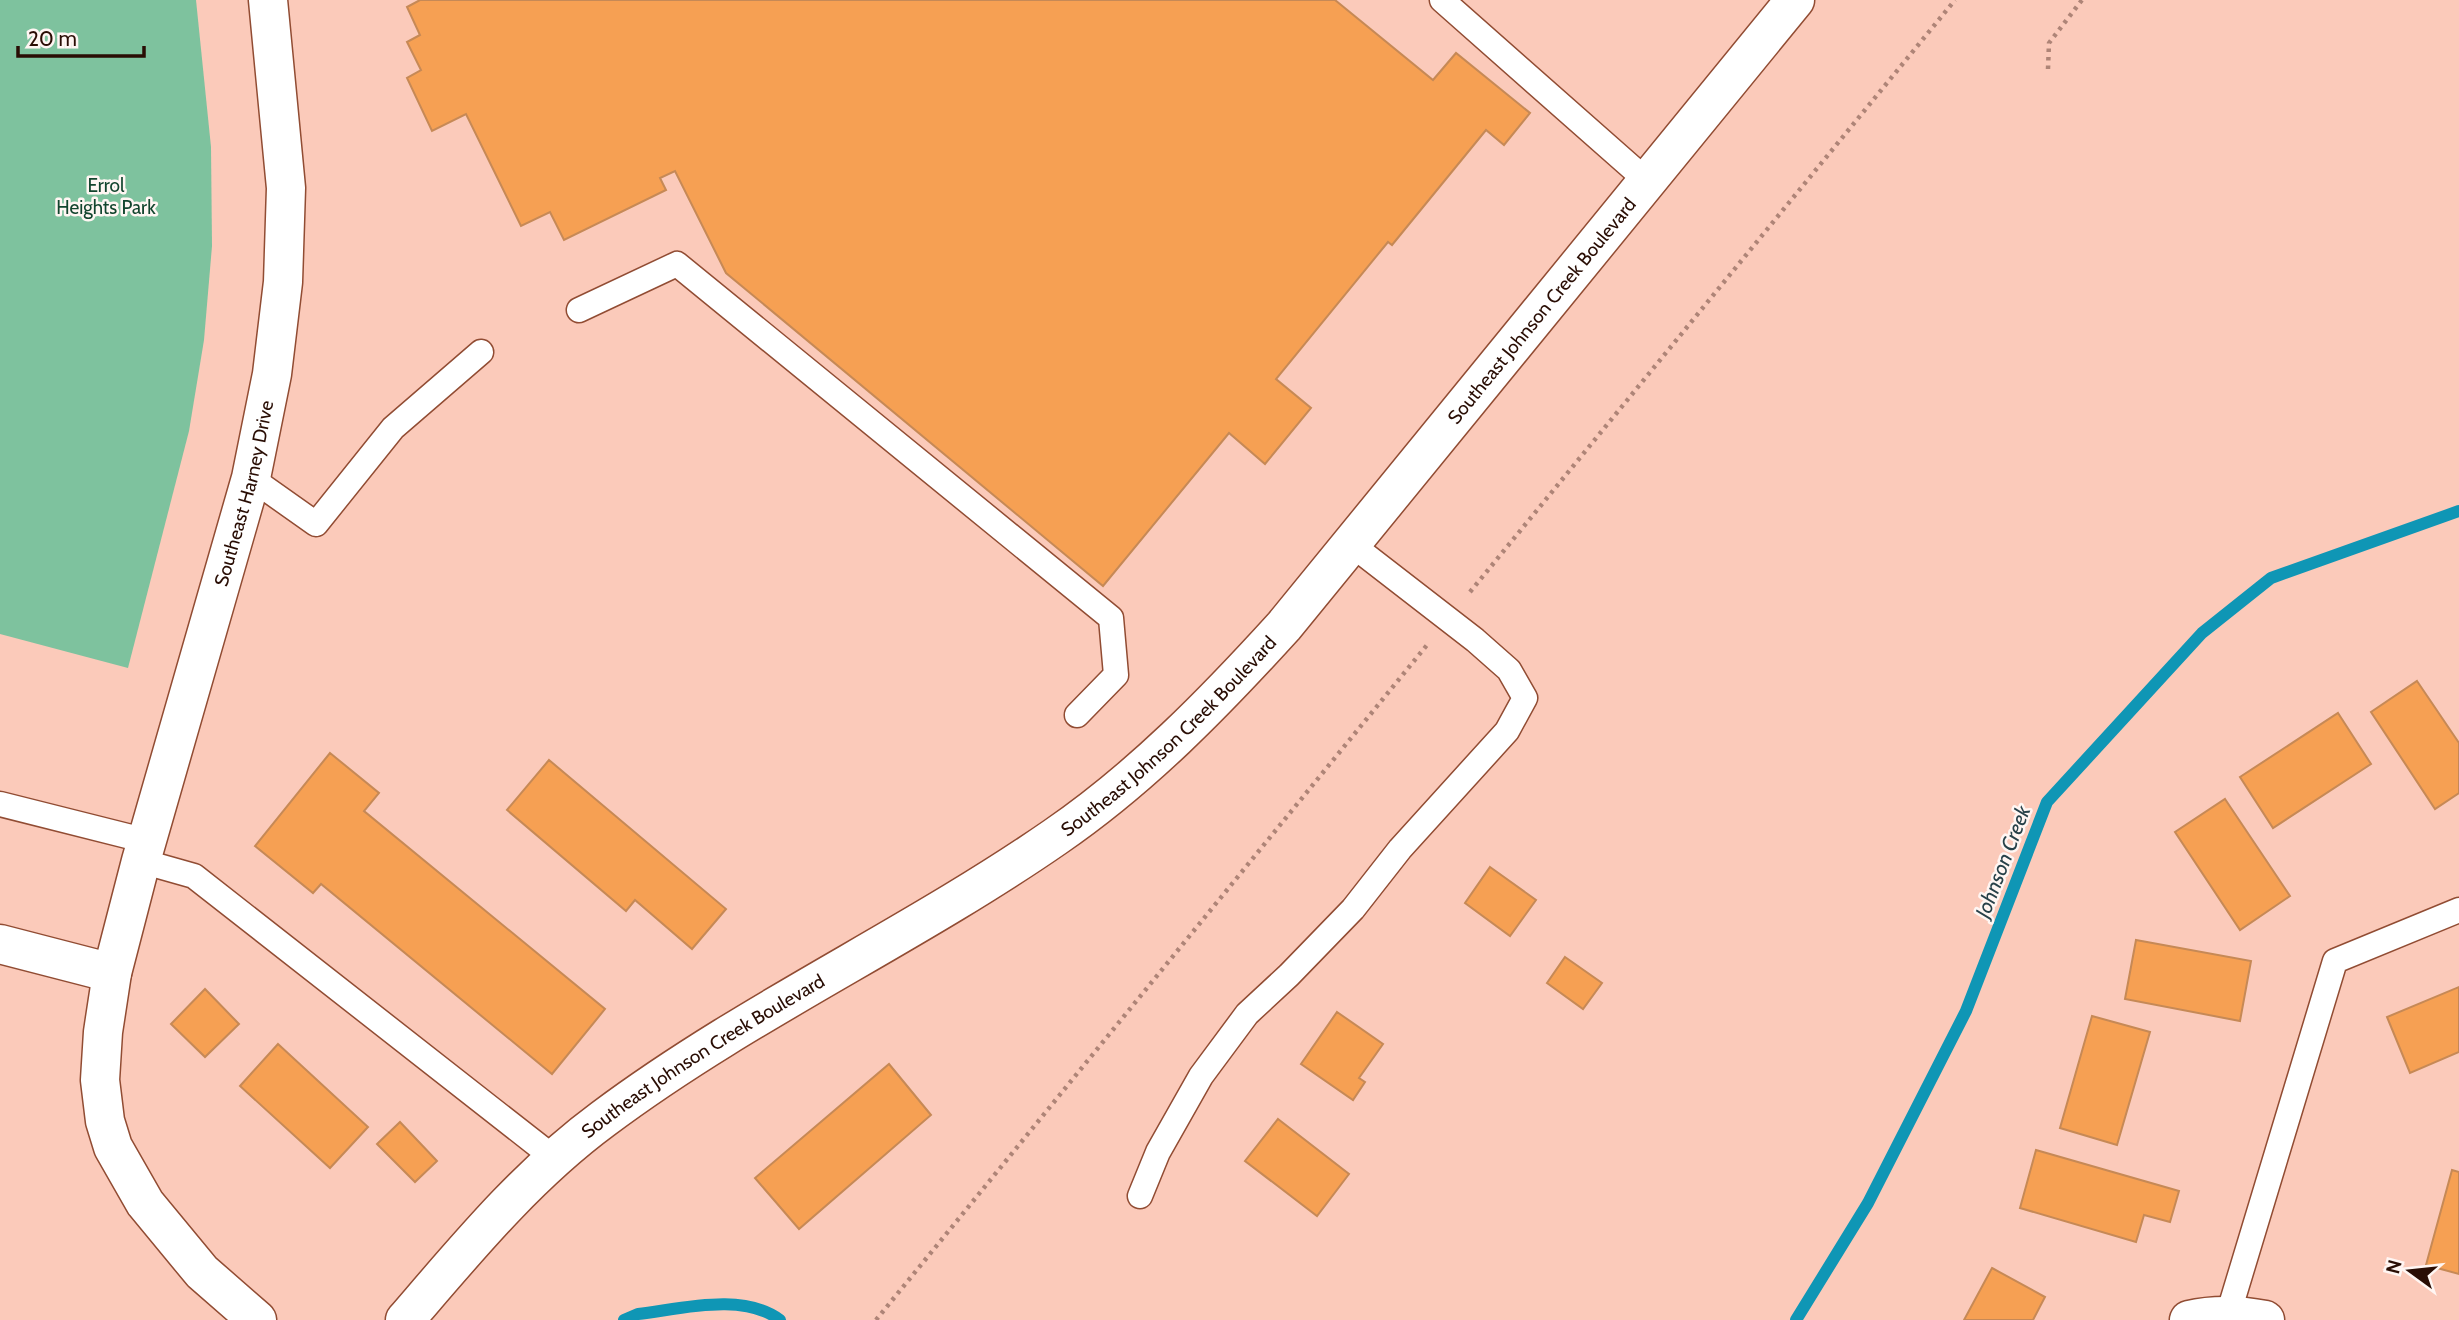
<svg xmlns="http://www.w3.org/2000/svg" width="2459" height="1320" font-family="Cabin,sans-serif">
<rect width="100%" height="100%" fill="#fbcaba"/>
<!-- green -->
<path fill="#7ec29e" d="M0,0H196L211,147L212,246L204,340L189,431L128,668L0,634Z"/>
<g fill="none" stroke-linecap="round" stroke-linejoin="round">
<!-- stream -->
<g stroke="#0f96b5" stroke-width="12">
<path d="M624,1320L638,1314C681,1309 743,1292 780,1320"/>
<path d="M1796,1320L1868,1203L1966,1011L2047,802L2202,633L2271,578L2459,511"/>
</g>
</g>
<!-- building -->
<g fill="#f6a053" stroke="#c68956" stroke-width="2">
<path d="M420,0H1335L1433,80L1456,53L1530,113L1504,145L1486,130L1392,245L1388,242L1276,379L1311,408L1265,464L1229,433L1103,586L726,273L675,171L660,178L666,190L564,240L550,212L521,226L466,114L432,131L407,78L421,70L407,42L420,35L407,7Z"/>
<path d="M2417,681L2459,743V793L2435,809L2371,712Z"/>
<path d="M2338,713L2371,764L2273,828L2240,777Z"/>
<path d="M330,753L379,793L364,811L605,1009L552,1074L321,884L313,893L255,846Z"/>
<path d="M549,760L726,909L692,949L635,900L626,911L507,810Z"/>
<path d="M2225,799L2290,896L2240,930L2175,832Z"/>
<path d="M1490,867L1536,900L1510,936L1465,903Z"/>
<path d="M2136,940L2251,961L2240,1021L2125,999Z"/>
<path d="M1565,957L1602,983L1583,1009L1547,983Z"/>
<path d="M2459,987V1052L2410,1073L2387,1017Z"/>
<path d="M205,989L239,1024L205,1057L171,1024Z"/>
<path d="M1337,1012L1383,1044L1359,1078L1365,1082L1353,1100L1301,1064Z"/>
<path d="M2092,1016L2150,1032L2117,1145L2060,1128Z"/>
<path d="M278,1044L368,1127L330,1168L240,1086Z"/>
<path d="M889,1064L931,1115L799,1229L755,1178Z"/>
<path d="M1278,1119L1349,1174L1317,1216L1245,1161Z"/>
<path d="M400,1122L437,1161L415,1182L377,1144Z"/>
<path d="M2036,1150L2179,1191L2170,1222L2144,1215L2136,1242L2020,1208Z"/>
<path d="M2452,1170L2459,1172V1274L2426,1265Z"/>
<path d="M1992,1268L2045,1297L2033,1320H1964Z"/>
</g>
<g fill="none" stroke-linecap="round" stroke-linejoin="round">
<defs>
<g id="lane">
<path d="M1442,0L1647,181"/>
<path d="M579,310L677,264L1111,618L1116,675L1077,715"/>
<path d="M251,478L316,524L393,428L481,352"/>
<path d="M0,804L147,841"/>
<path d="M141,861L194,876L554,1158"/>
<path d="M1140,1196L1158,1152L1201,1076L1247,1014L1289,975L1353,909L1400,849L1507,731L1525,698L1509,670L1475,640L1351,544"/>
<path d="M2228,1315L2335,961L2459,910"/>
</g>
<path id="street" d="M2189,1320C2215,1314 2239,1315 2265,1320"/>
<g id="secondary">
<path d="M0,944L112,973"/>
<path id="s1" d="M257,1320L202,1272L145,1203L113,1147L105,1121L100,1080L103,1032L112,973L141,861L251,478L272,374L283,282L286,188L268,0"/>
</g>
<g id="primary">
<path id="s2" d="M405,1320C467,1248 527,1175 603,1119C746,1012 909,938 1055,837C1141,778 1214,703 1284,626L1795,0"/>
</g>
</defs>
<!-- lane casing -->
<use href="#lane" stroke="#914c33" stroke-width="27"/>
<!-- street casing -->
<use href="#street" stroke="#914c33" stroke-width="41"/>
<!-- secondary casing -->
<use href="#secondary" stroke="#914c33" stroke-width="41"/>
<!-- primary casing -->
<use href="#primary" stroke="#914c33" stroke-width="41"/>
<!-- path -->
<g stroke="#ae8477" stroke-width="4.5" stroke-dasharray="3.5 5" stroke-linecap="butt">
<path d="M2048,69L2049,43L2082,0"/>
<path d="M1470,592L1955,0"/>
<path d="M876,1320L1427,645"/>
</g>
<!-- lane -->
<use href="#lane" stroke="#fff" stroke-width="24"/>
<!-- street -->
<use href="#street" stroke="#fff" stroke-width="38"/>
<!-- secondary -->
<use href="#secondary" stroke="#fff" stroke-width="38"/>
<!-- primary -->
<use href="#primary" stroke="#fff" stroke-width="38"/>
</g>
<g text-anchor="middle" stroke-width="5" stroke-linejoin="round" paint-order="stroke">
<!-- park labels -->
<g font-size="19" fill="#12452e" stroke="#fff6f3">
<text x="106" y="192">Errol<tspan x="106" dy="22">Heights Park</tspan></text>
</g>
<!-- street labels -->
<g font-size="19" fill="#290d04" stroke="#fff6f3">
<text dy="7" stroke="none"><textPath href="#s2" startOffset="1535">Southeast Johnson Creek Boulevard</textPath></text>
<text dy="7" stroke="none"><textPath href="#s1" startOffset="901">Southeast Harney Drive</textPath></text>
<text dy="7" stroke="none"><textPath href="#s2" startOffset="968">Southeast Johnson Creek Boulevard</textPath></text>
<text dy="7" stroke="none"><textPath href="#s2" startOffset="401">Southeast Johnson Creek Boulevard</textPath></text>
</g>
<!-- water labels -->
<g font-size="21" font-style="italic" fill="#284149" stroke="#fff6f3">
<text transform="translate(2003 862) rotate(-69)" y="7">Johnson Creek</text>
</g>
</g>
<!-- north arrow -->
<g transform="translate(2410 1271) rotate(285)" stroke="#fff6f3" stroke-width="5" paint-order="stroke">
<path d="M0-5L12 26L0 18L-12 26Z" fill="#290d04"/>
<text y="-10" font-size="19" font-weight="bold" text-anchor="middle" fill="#290d04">N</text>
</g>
<!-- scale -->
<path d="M18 46v10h126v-10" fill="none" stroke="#290d04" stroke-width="3.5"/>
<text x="28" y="46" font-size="21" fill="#290d04" stroke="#fff6f3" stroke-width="5" paint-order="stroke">20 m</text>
</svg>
